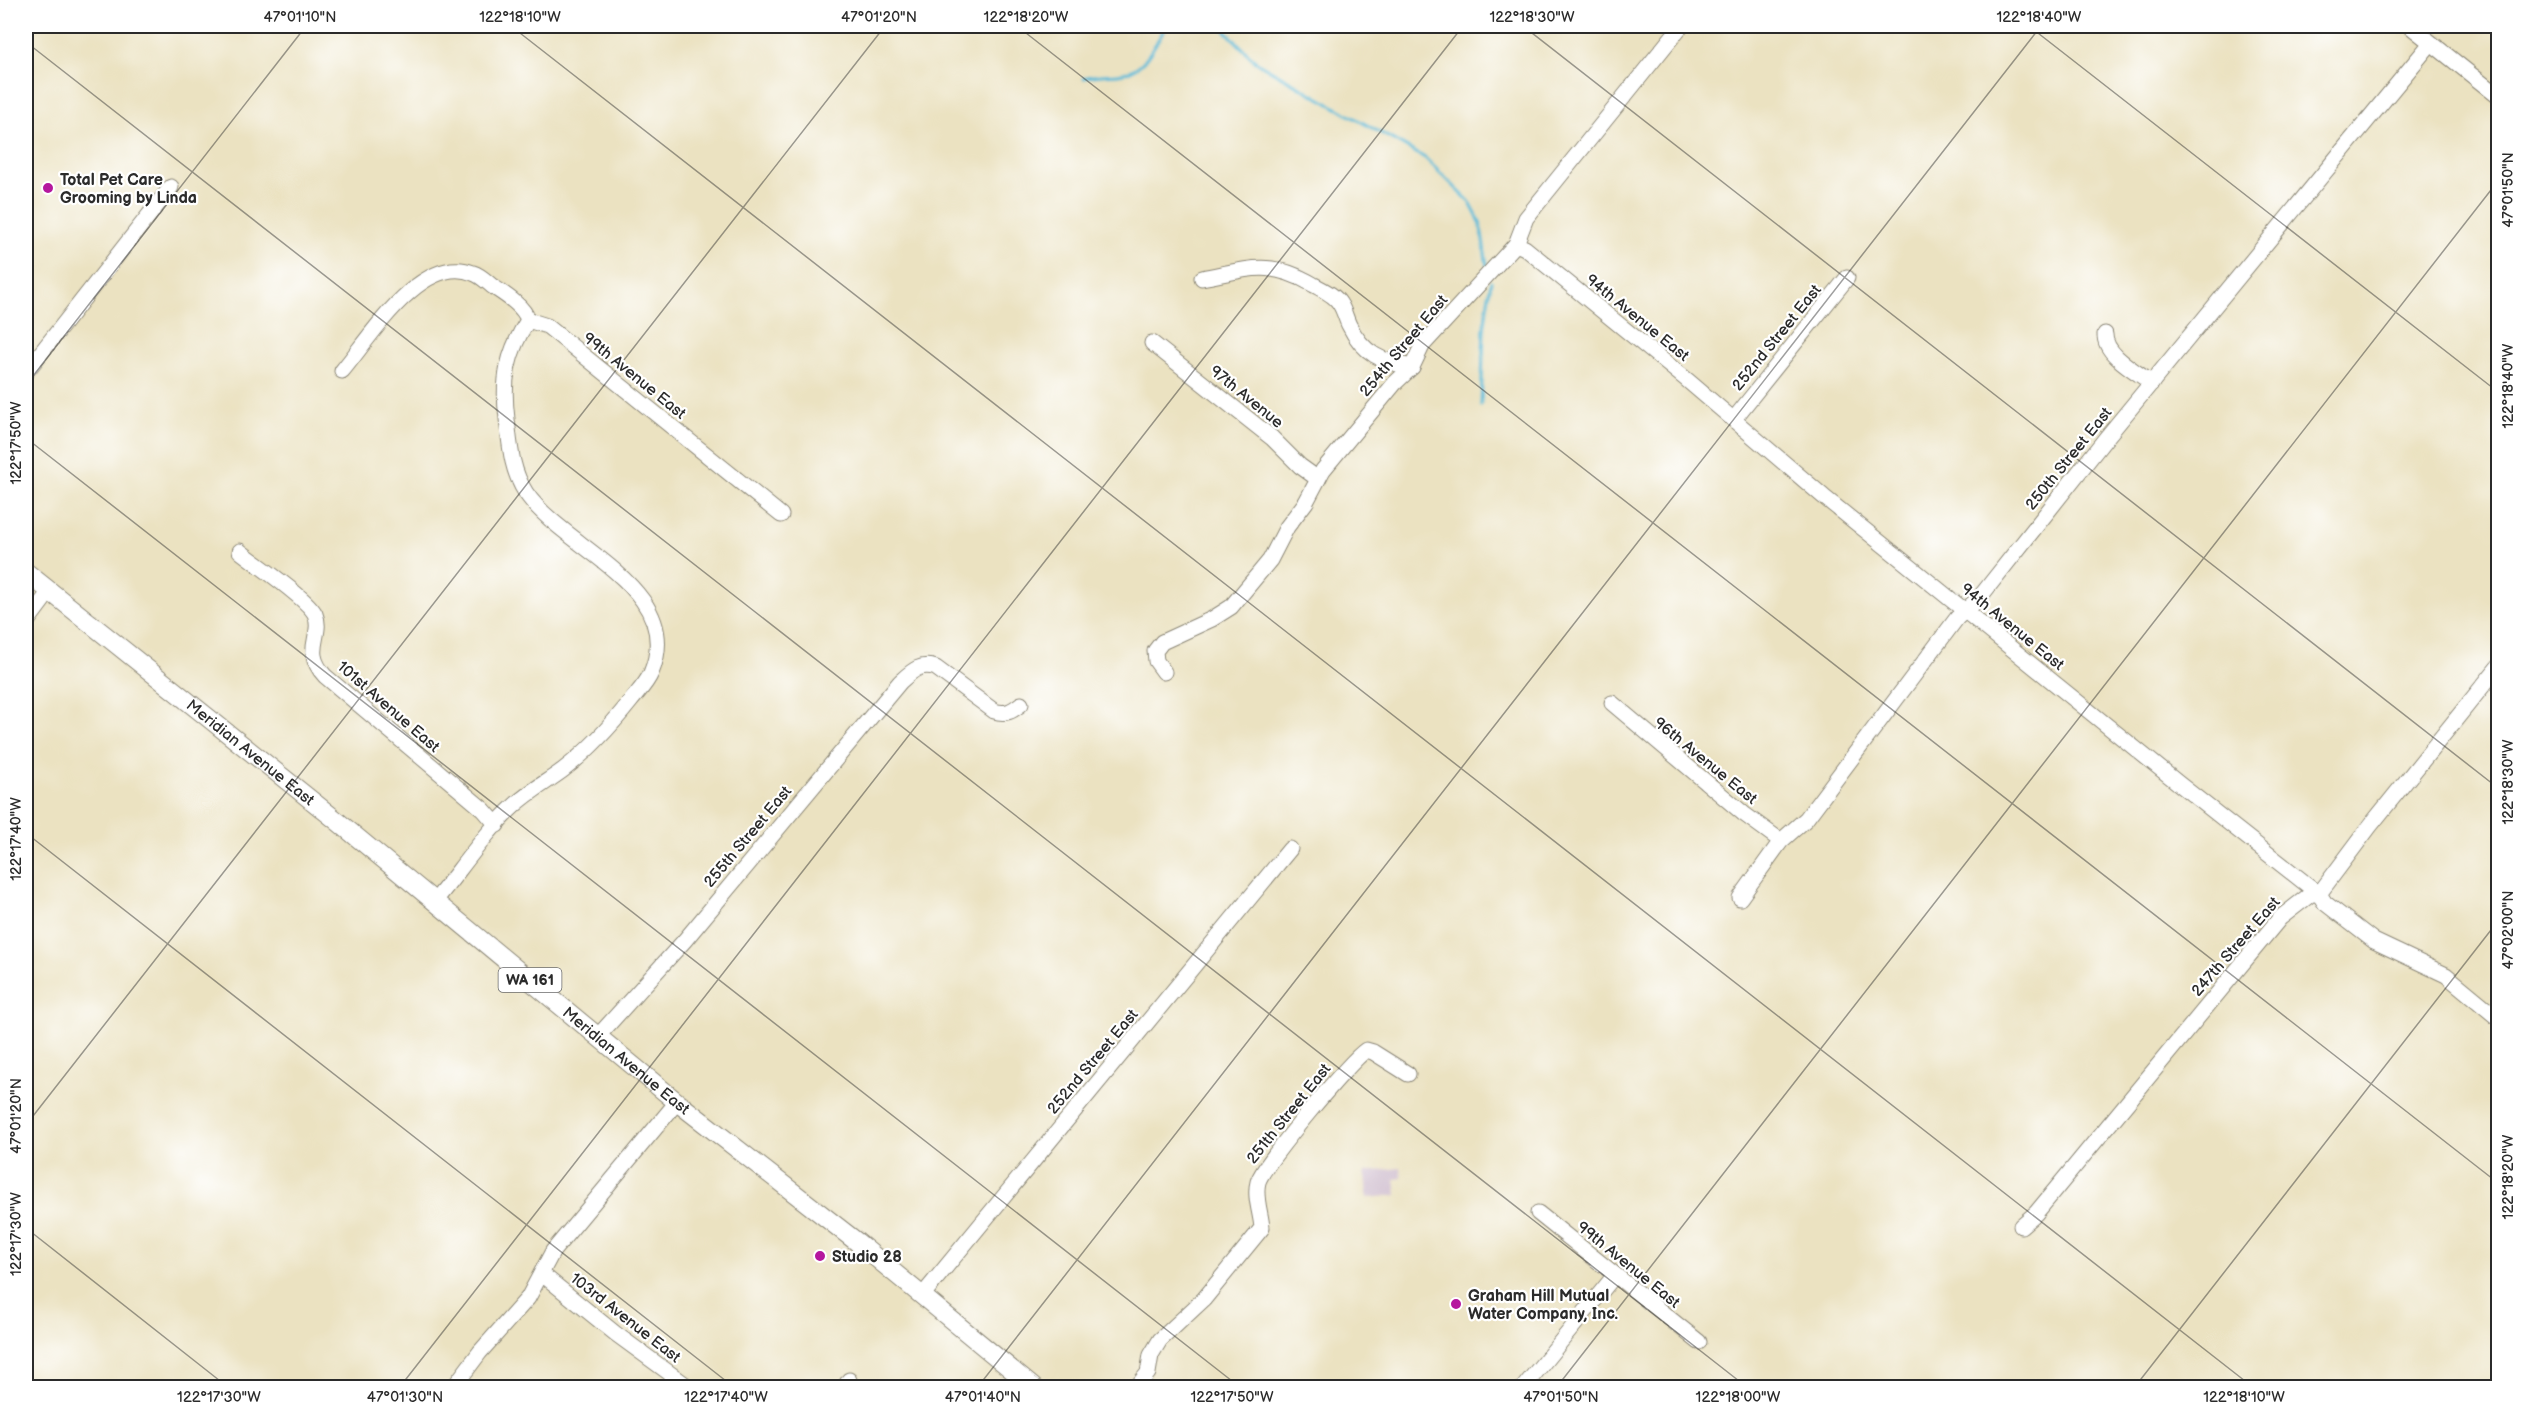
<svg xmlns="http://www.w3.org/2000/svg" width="2524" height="1413" font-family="'Balsamiq Sans',sans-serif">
<rect width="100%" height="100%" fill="#fff"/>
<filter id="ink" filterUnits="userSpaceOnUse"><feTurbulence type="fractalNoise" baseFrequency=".0167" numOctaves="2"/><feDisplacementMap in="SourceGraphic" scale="12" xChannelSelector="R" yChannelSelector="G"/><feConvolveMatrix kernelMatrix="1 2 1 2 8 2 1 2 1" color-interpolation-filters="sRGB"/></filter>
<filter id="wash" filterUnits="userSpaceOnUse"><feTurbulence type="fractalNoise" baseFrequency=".008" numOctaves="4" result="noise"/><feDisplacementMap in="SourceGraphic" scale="24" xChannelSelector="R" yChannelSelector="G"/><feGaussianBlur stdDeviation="1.35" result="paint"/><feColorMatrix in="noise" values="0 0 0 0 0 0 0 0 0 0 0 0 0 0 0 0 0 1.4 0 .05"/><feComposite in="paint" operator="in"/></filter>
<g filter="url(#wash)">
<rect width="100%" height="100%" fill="#ebe2c1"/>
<!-- industrial -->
<path fill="#cfbdce" d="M1401,1168L1402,1178L1395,1179L1397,1195L1367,1198L1365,1172Z"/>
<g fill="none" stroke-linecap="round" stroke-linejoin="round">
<!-- stream -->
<g stroke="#5bbbd9" stroke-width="3">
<path d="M1221,26L1256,62L1425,158L1469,201L1480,222L1487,266"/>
<path d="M1084,78C1096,74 1106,75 1118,74C1147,71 1152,46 1167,26"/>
<path d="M1481,405L1484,329L1491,281"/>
</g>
</g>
</g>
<g filter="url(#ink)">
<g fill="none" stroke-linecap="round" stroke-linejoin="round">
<defs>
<g id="minor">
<path d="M2410,26L2498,96"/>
<path d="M1516,244L1525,248L1687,380L1824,497L2178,783L2319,894L2325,903L2374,941L2446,975L2498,1018"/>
<path d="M1202,278C1250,269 1270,259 1314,285C1323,290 1335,295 1340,304C1344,310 1346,319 1349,325C1363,354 1382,362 1412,367"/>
<path d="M528,320L547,326L781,515"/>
<path d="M2105,334C2104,355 2137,372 2152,383"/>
<path d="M1152,343L1272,438L1300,466L1318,479"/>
<path d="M342,371C369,339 422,252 473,273C480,275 486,281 492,286C504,294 524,306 528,320"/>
<path d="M26,372L171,187"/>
<path d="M1734,419L1847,278"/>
<path d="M240,551C256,564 307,598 315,614C324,636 301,650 325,676L484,810L497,825"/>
<path d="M26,623L50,591"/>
<path d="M1164,672L1156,661L1155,651L1162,642L1212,619L1231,607L1270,560L1287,527L1306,502L1323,470L1395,383L1412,367L1422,346L1516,244L1526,218L1681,26"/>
<path d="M1612,703L1744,814L1781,841"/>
<path d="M1740,898L1781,841L1806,819L1957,618L1980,597L2106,438L2431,43"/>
<path d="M434,902C459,872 487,830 515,805C530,791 547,782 563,770C588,751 610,727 630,702C637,693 647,683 651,673C687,588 564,549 526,493C511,470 510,445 507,419C502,380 507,353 528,320"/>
<path d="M599,1035L685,940L900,682C911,672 920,662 936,668L994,711C1006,715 1012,711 1021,704"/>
<path d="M1538,1213L1699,1342"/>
<path d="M2021,1226L2036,1213L2280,918L2311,894H2319L2370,826L2498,667"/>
<path d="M542,1274L616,1334L690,1388"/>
<path d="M922,1296L1290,849"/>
<path d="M453,1388L480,1352L528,1298L553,1251L677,1102"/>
<path d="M844,1388L849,1380"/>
<path d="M1136,1388L1148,1373L1151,1355L1160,1340L1204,1299L1262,1228C1261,1213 1254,1197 1258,1182C1263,1164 1350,1061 1366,1050L1373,1052L1408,1074"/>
<path d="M1523,1388L1615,1275"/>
</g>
<g id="major">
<path id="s1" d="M26,572L336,820L677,1102L857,1242L1034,1388"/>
</g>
</defs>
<!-- minor casing -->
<use href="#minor" stroke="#8b8676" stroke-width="17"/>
<!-- major casing -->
<use href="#major" stroke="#8b8676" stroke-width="20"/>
<!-- minor -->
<use href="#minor" stroke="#fff" stroke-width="15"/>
<!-- major -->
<use href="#major" stroke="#fff" stroke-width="18"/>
</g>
</g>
<!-- ticks -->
<path fill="none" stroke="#2b2b2b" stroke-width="1.5" stroke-opacity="0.45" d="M511,26L2254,1388M1017,26L2498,1183M1523,26L2498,788M2029,26L2498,392M26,42L1748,1388M26,385L306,26M26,438L1241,1388M26,833L735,1388M26,1125L885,26M26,1228L229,1388M399,1388L1463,26M977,1388L2041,26M1556,1388L2498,181M2134,1388L2498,921"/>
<!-- markers -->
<g fill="#b5179e" stroke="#fff" stroke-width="2">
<circle cx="48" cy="188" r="6"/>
<circle cx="820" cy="1256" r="6"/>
<circle cx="1456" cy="1304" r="6"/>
</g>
<g text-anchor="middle" stroke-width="4.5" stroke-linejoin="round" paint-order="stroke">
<!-- shield labels -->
<rect fill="#fff" stroke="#6b6b6b" stroke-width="1.5" x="498.5" y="968" width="63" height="24" rx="4.5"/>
<g font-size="15" font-weight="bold" fill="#2b2b2b">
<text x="530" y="985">WA 161</text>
</g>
<!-- poi labels -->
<g font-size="16" font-weight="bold" fill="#2b2b2b" stroke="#fff" text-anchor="start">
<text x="60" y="185">Total Pet Care<tspan x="60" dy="18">Grooming by Linda</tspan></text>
<text x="832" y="1262">Studio 28</text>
<text x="1468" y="1301">Graham Hill Mutual<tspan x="1468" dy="18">Water Company, Inc.</tspan></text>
</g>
<!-- street labels -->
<g font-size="16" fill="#2b2b2b" stroke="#fff">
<text transform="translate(1638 317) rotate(39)" y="6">94th Avenue East</text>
<text transform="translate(1776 337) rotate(-51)" y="6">252nd Street East</text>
<text transform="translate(1403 345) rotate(-50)" y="6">254th Street East</text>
<text transform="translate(635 375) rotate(39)" y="6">99th Avenue East</text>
<text transform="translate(1247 396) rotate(39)" y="6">97th Avenue</text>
<text transform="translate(2068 458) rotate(-51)" y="6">250th Street East</text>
<text transform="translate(2013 626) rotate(39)" y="6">94th Avenue East</text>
<text transform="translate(389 706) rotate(41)" y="6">101st Avenue East</text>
<text dy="6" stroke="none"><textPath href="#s1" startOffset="288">Meridian Avenue East</textPath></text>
<text transform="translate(1706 760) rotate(39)" y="6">96th Avenue East</text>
<text transform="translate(747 836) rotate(-50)" y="6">255th Street East</text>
<text transform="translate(2235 946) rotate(-49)" y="6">247th Street East</text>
<text dy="6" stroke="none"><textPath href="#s1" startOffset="774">Meridian Avenue East</textPath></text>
<text transform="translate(1092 1061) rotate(-50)" y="6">252nd Street East</text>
<text transform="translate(1288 1113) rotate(-51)" y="6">251th Street East</text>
<text transform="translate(1629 1264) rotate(39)" y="6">99th Avenue East</text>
<text transform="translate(626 1317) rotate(38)" y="6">103rd Avenue East</text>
</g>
</g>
<!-- margin -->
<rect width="2524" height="1413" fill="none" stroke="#fff" stroke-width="66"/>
<rect x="33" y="33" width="2458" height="1347" fill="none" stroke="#2b2b2b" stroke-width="2"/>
<g font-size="15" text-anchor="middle" fill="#2b2b2b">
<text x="300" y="22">47°01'10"N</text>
<text x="520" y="22">122°18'10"W</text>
<text x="879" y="22">47°01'20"N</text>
<text x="1026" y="22">122°18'20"W</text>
<text x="1532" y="22">122°18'30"W</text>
<text x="2039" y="22">122°18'40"W</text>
<text transform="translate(2508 190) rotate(-90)" y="5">47°01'50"N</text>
<text transform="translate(2508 386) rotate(-90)" y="5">122°18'40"W</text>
<text transform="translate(16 443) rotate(-90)" y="5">122°17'50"W</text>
<text transform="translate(2508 782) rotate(-90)" y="5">122°18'30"W</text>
<text transform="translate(16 839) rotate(-90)" y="5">122°17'40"W</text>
<text transform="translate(2508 930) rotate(-90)" y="5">47°02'00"N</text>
<text transform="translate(16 1116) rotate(-90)" y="5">47°01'20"N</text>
<text transform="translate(2508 1177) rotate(-90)" y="5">122°18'20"W</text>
<text transform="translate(16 1234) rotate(-90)" y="5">122°17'30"W</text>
<text x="219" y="1402">122°17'30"W</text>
<text x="405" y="1402">47°01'30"N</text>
<text x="726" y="1402">122°17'40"W</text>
<text x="983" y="1402">47°01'40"N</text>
<text x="1232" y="1402">122°17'50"W</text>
<text x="1561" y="1402">47°01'50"N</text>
<text x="1738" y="1402">122°18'00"W</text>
<text x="2244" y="1402">122°18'10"W</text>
</g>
</svg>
